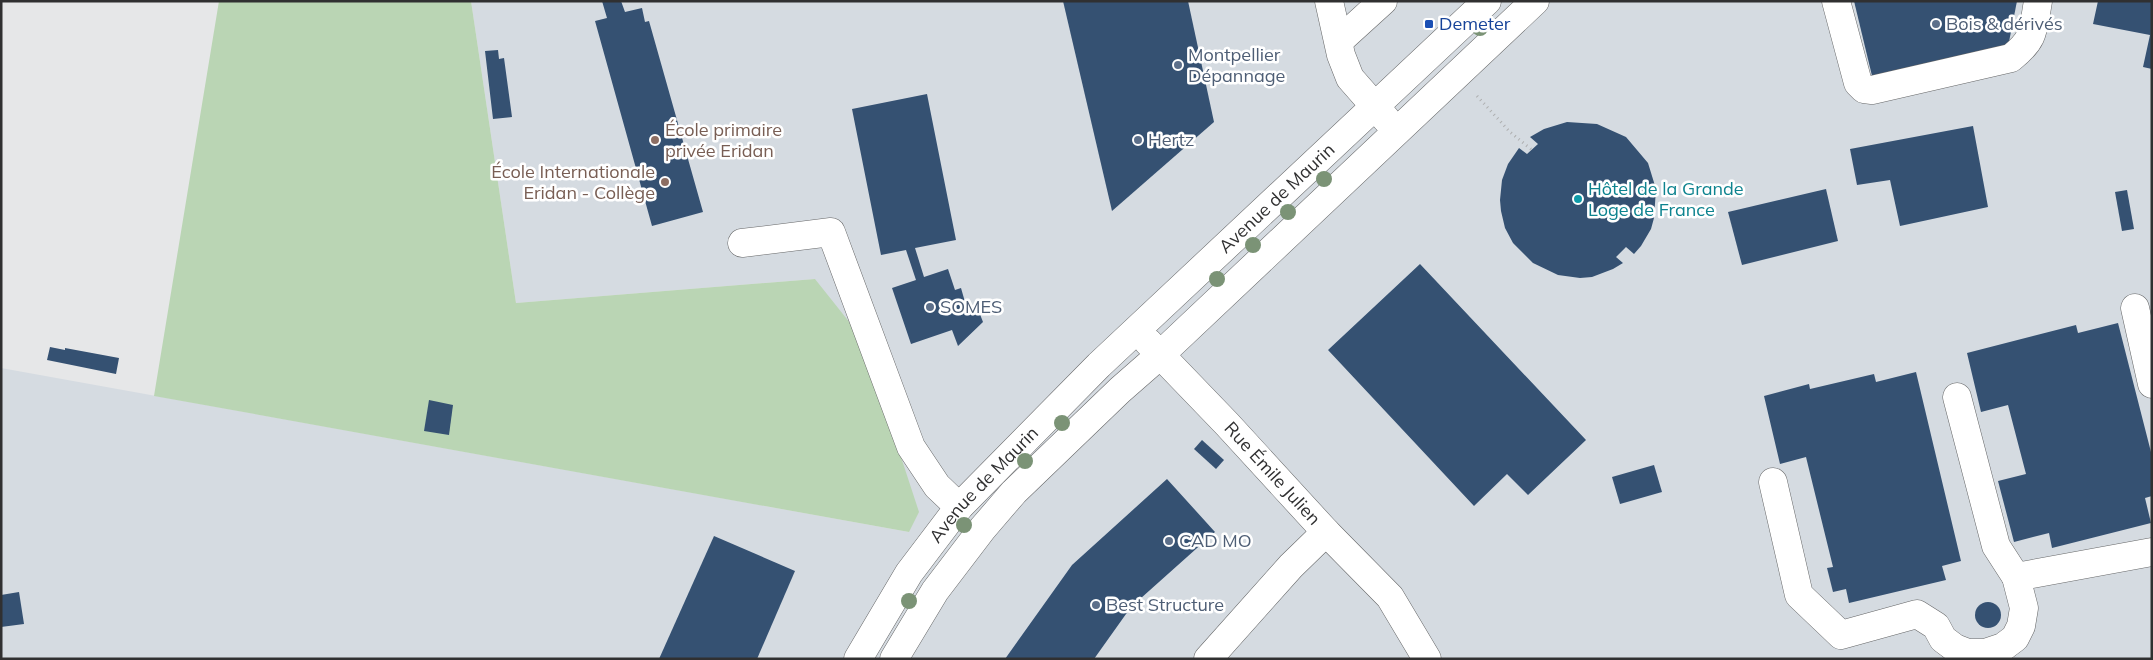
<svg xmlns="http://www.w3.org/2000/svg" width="2153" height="660" font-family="Mulish,sans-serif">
<rect width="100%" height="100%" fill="#e6e7e8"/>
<!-- built -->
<path fill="#d5dbe1" d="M471,1H2152V659H1V368L909,532L815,279L516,303Z"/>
<!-- green -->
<path fill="#bad5b4" d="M219,1H471L516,303L815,279L862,338L919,512L909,532L154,396Z"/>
<!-- building -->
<g fill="#355172">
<path d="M602,1H621L625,12L642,8L645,22L649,21L703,212L652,226L595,21L607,18Z"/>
<path d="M1063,1H1188L1214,122L1112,211Z"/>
<path d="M1854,1H2017L2008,47L1873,80Z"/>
<path d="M2098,1H2152V69L2143,67L2150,35L2093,24Z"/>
<path d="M498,50L499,59L504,58L512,117L493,119L485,51Z"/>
<path d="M927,94L956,240L915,248L924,277L948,269L955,290L961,288L965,302L959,304L961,309L976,304L983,322L958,346L952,330L911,344L892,288L916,280L906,250L881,255L852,109Z"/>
<path d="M1567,122L1597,124L1626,137L1648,163L1656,189L1654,218L1651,229L1641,246L1634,254L1626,247L1616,257L1623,263L1613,269L1592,277L1580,278L1558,275L1533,263L1513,243L1505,228L1501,211L1500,200L1502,180L1508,164L1519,148L1527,154L1538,144L1530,137L1544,129Z"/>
<path d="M1973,126L1988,207L1900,226L1890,180L1857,185L1850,149Z"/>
<path d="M1826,189L1838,241L1742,265L1728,212Z"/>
<path d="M2127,190L2134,229L2122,231L2115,192Z"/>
<path d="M1420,264L1586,440L1528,495L1507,474L1474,506L1328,350Z"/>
<path d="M2118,323L2152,456V496L2145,498L2151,523L2052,548L2049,533L2014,542L1998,481L2026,474L2008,405L1981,412L1967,353L2076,325L2078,333Z"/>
<path d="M50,347L65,350V348L119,358L116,374L47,360Z"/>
<path d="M1916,372L1961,561L1942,566L1946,580L1849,603L1846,589L1833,592L1827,568L1833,567L1806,457L1780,464L1764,396L1809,384L1810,389L1874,374L1876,382Z"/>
<path d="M429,400L453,405L449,435L424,431Z"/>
<path d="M1202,440L1224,460L1216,469L1194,449Z"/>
<path d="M1654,465L1662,492L1620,504L1612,477Z"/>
<path d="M1167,479L1215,532L1131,607L1094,659H1005L1072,565Z"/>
<path d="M714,536L795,571L757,659H659Z"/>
<path d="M19,592L24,624L1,627V595Z"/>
<circle cx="1988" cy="615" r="13"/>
</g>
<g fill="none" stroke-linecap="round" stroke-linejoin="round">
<defs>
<g id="minor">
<path d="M1329,1L1341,55L1350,78L1386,119"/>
<path d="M1836,1L1858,83L1864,89L1872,90L2011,58C2035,39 2033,30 2038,1"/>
<path d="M1339,41L1383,1"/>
<path d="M742,243L831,232L911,447L937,486L959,507"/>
<path d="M2135,308L2152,384"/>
<path id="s1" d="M1148,342L1227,424L1326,532L1291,566L1208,659"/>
<path d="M1773,482L1799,595L1841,635L1917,614L1936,626L1943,639L1955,648L1968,653H1985L2003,647L2015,638L2021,626L2024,608L2016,577L1996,546L1957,397"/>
<path d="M1326,532L1390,597L1427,659"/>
<path d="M2016,577L2152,552"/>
<path id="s2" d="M858,659L909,573L959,507L1099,365L1487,1"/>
<path d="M894,659L935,591L983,528L1014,492L1120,390L1160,355L1535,1"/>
</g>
</defs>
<!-- minor casing -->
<use href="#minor" stroke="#666768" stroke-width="29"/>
<!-- path -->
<path stroke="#aeafb0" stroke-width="3" stroke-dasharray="1 4" stroke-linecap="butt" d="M1477,96L1510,132L1532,150"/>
<!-- minor -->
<use href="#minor" stroke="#fff" stroke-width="28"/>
</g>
<!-- trees -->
<g fill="#7b9376">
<circle cx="1480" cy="28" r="8"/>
<circle cx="1324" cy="179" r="8"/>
<circle cx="1288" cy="212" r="8"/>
<circle cx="1253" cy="245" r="8"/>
<circle cx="1217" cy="279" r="8"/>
<circle cx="1062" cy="423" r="8"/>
<circle cx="1025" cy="461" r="8"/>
<circle cx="964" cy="525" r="8"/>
<circle cx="909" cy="601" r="8"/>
</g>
<!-- markers -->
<rect fill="#1a4fb4" stroke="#fff" stroke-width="2" x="1424" y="19" width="10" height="10" rx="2.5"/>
<g fill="#5c6f8a" stroke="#fff" stroke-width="2">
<circle cx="1936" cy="24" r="5"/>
<circle cx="1178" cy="65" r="5"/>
<circle cx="1138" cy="140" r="5"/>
<circle cx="930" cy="307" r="5"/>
<circle cx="1169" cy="541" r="5"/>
<circle cx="1096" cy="605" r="5"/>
</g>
<g fill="#8d6e63" stroke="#fff" stroke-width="2">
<circle cx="655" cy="140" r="5"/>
<circle cx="665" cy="182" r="5"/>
</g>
<circle fill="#0f9aa8" stroke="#fff" stroke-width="2" cx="1578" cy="199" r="5"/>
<g text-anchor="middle" stroke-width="5" stroke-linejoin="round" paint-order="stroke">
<!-- transit labels -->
<g font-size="18" fill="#164399" stroke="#fff" text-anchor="start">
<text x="1439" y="30">Demeter</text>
</g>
<!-- service labels -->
<g font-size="18" fill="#4e5e75" stroke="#fff" text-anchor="start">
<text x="1946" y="30">Bois &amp; dérivés</text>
<text x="1188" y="61">Montpellier<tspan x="1188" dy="21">Dépannage</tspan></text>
<text x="1148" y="146">Hertz</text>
<text x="940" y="313">SOMES</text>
<text x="1179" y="547">CAD MO</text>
<text x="1106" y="611">Best Structure</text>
</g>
<!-- education labels -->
<g font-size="18" fill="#785e54" stroke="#fff" text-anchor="start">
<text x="665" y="136">École primaire<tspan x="665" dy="21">privée Eridan</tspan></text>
<text x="655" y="178" text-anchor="end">École Internationale<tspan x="655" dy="21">Eridan - Collège</tspan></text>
</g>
<!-- culture labels -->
<g font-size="18" fill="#0d838f" stroke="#fff" text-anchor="start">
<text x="1588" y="195">Hôtel de la Grande<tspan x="1588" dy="21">Loge de France</tspan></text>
</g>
<!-- street labels -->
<g font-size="18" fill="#303031" stroke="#fff">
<text dy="6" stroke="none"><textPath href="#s2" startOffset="626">Avenue de Maurin</textPath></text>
<text dy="6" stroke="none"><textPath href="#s1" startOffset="181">Rue Émile Julien</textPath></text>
<text dy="6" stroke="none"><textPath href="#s2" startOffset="216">Avenue de Maurin</textPath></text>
</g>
</g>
<!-- border -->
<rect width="2153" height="660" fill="none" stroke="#303031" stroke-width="5"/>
</svg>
